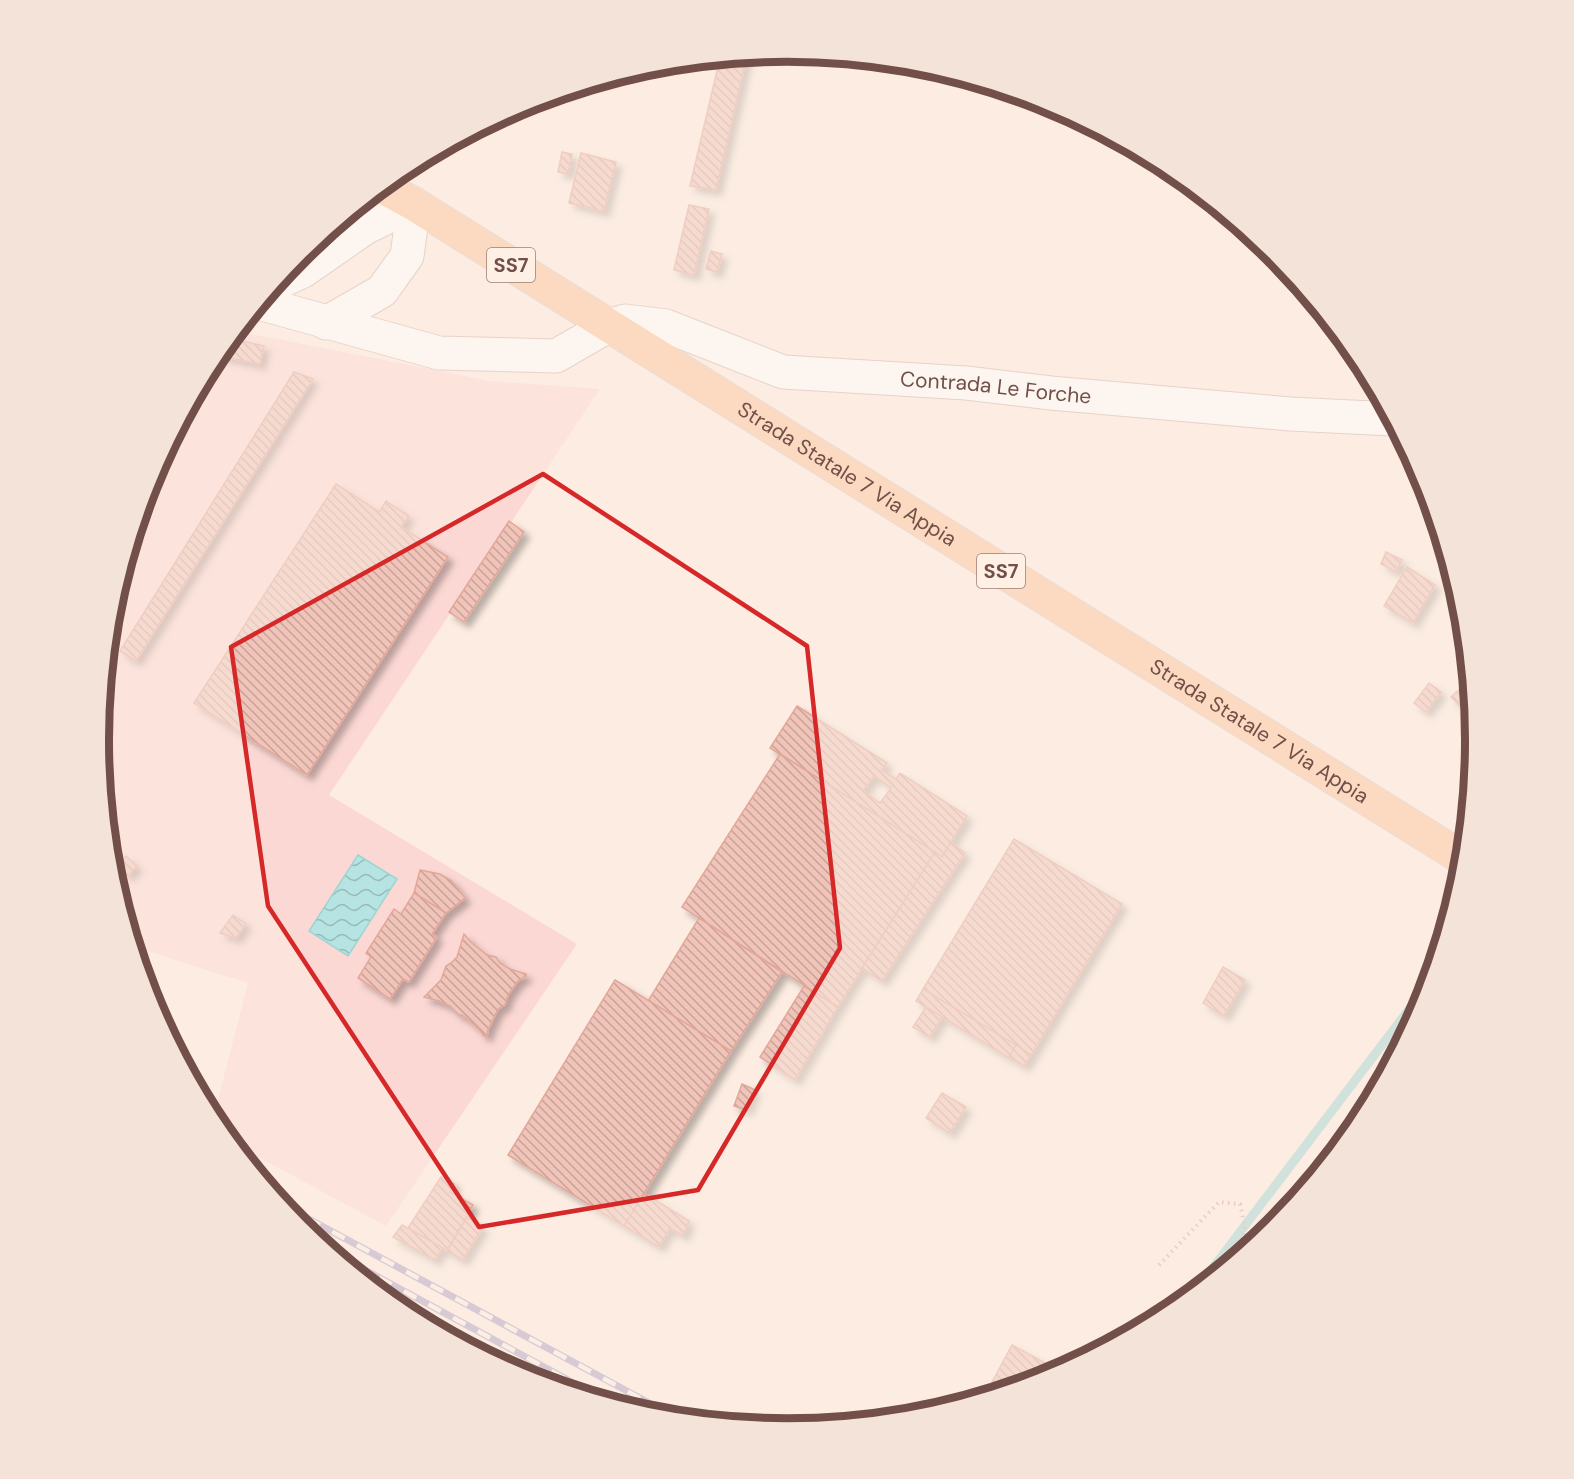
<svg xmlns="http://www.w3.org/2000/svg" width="1574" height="1479" font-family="'DM Sans',sans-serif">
<defs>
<pattern id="water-waves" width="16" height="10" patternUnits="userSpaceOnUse" patternTransform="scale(1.5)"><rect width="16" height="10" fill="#b6e4e2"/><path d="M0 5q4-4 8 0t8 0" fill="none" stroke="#98bbb9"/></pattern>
<pattern id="building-back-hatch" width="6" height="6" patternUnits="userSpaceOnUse" patternTransform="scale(1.5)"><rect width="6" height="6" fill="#f1c4b9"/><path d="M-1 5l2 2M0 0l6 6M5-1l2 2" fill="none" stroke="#c8a298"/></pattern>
<filter id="shadow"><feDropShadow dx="5.5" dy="5.5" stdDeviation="3" flood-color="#0004"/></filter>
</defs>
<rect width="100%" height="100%" fill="#fcece1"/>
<!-- commercial -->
<path fill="#fcd8d4" d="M236,331L491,381L600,389L329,795L577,944L386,1226L232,1143L214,1122L213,1119L248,983L134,947L112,873L99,739L112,605L151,476L215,357Z"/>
<!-- water -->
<path fill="url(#water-waves)" stroke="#9cd6d3" stroke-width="1.5" d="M358,855L397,879L348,956L309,931Z"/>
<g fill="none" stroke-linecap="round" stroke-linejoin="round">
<!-- stream -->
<path stroke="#9cd6d3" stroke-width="9" d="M1202,1285L1212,1269L1429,983"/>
</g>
<!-- building -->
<g fill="url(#building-back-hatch)" stroke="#e3a799" stroke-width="1.5" fill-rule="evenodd" filter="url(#shadow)">
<path d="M747,55L716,190L690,186L720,58Z"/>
<path d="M562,152L572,154L568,174L558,172Z"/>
<path d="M581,153L616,162L604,211L569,203Z"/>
<path d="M689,205L709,209L694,275L674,270Z"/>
<path d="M711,251L722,254L717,272L706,269Z"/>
<path d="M230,338L264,346L260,364L216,355Z"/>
<path d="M294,372L313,379L136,661L120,651Z"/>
<path d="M336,484L379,512L386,501L409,516L401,527L448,557L307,775L194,703Z"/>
<path d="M1435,516L1439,530L1438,532L1430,526Z"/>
<path d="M509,521L524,532L464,622L449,612Z"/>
<path d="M1386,552L1402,560L1396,572L1381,564Z"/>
<path d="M1407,567L1435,585L1413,623L1384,606Z"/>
<path d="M1429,683L1441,692L1426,712L1414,703Z"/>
<path d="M1466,683L1470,687L1472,700L1463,709L1451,697Z"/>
<path d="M797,706L887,763L882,770L896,779L900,773L967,816L942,857L770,748ZM874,776L891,788L880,803L863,791Z"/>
<path d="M780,754L935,852L838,1007L682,907Z"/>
<path d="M1014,839L1122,904L1031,1055L923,989Z"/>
<path d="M951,842L965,853L882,981L862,968L935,852L942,857Z"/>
<path d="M126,856L137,866L128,876L117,866Z"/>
<path d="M420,870L440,874L452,881L465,898L446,913L414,893Z"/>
<path d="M414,893L446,913L432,934L437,937L409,982L403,979L390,999L358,978L371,957L366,953L394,909L401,914Z"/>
<path d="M233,915L246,924L236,938L220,933Z"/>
<path d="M699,918L782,972L731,1051L648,1001Z"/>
<path d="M464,934L472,943L487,955L496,957L500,963L510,969L526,974V976L518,981L508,995L505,1005L498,1009L488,1030L487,1036H484L478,1028L462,1015H459L450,1006L439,1001L424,997L441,980L446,966L451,963L457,957Z"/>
<path d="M1223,967L1245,980L1224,1016L1203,1003Z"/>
<path d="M615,980L731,1051L624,1226L508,1155Z"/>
<path d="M804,986L838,1007L795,1080L760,1057Z"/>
<path d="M923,989L1016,1045L1009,1058L916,1001Z"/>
<path d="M926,1007L942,1017L930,1037L913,1027Z"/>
<path d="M1016,1045L1031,1055L1024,1066L1009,1057Z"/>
<path d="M742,1084L755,1090L747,1110L734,1106Z"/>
<path d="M942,1093L966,1107L950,1133L926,1118Z"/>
<path d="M441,1177L454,1184L450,1192L473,1205L447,1251L408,1228Z"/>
<path d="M644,1193L689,1221L683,1236L670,1228L659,1247L624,1226Z"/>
<path d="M467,1217L483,1227L463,1260L447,1251Z"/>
<path d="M402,1225L443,1248L435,1260L393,1237Z"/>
<path d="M1012,1345L1060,1371L1050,1376L985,1395Z"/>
</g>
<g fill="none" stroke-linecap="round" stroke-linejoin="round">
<defs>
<g id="minor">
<path d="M273,285L303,271L365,228L414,204"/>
<path id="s1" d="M259,303L439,353L556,356L608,326L625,321L666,326L783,372L966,383L1051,393L1290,414L1393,419"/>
<path d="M326,323L382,291L407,256L414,204"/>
</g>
<g id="major">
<path id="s2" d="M381,186L414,204L1464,859"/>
</g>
</defs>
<!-- minor casing -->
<use href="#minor" stroke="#ceb3ab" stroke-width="35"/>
<!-- major casing -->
<use href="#major" stroke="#d5cac8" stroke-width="35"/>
<!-- path -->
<path stroke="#d5a79c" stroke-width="4" stroke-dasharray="1.5 4.5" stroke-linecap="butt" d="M1159,1265L1219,1202L1240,1204L1245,1227L1243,1252"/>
<!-- minor -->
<use href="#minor" stroke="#fff" stroke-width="33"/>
<!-- major -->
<use href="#major" stroke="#fac399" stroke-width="33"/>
<defs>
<g id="rail">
<path d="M283,1205L675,1417"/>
<path d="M330,1251L607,1401"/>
</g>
</defs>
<!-- rail casing -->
<use href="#rail" stroke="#aca0c4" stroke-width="7"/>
<!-- rail -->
<use href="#rail" stroke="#fff0e6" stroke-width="4.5" stroke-dasharray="14" stroke-linecap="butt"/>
</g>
<!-- marked area -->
<path d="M0 0H1574V1479H0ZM543,474L807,646L840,948L698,1190L479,1227L268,906L231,647Z" fill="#fcece1" fill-opacity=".55" fill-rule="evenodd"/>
<path fill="none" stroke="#d62828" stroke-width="4.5" stroke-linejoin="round" d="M543,474L807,646L840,948L698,1190L479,1227L268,906L231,647Z"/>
<g text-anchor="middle" stroke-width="4.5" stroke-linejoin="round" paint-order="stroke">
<!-- shield labels -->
<g fill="#fff0e6" stroke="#9c7f77" stroke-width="1.5">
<rect x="487" y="248" width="48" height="34" rx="4.5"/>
<rect x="977" y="554" width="48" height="34" rx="4.5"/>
</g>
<g font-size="20" font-weight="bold" fill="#724f48">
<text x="511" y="272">SS7</text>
<text x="1001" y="578">SS7</text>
</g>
<!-- street labels -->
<g font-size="21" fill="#724f48" stroke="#fff0e6">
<text dy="7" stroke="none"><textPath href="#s1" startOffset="762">Contrada Le Forche</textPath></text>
<text dy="7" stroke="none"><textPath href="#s2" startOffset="548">Strada Statale 7 Via Appia</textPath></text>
<text dy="7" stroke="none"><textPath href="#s2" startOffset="1034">Strada Statale 7 Via Appia</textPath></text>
</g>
</g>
<!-- crop -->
<path d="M0 0H1574V1479H0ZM109 740a678 678 0 1 1 1356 0a678 678 0 1 1-1356 0Z" fill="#f4e3d9" fill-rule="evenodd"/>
<path fill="none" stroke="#724f48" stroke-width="8" d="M109 740a678 678 0 1 1 1356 0a678 678 0 1 1-1356 0Z"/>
</svg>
